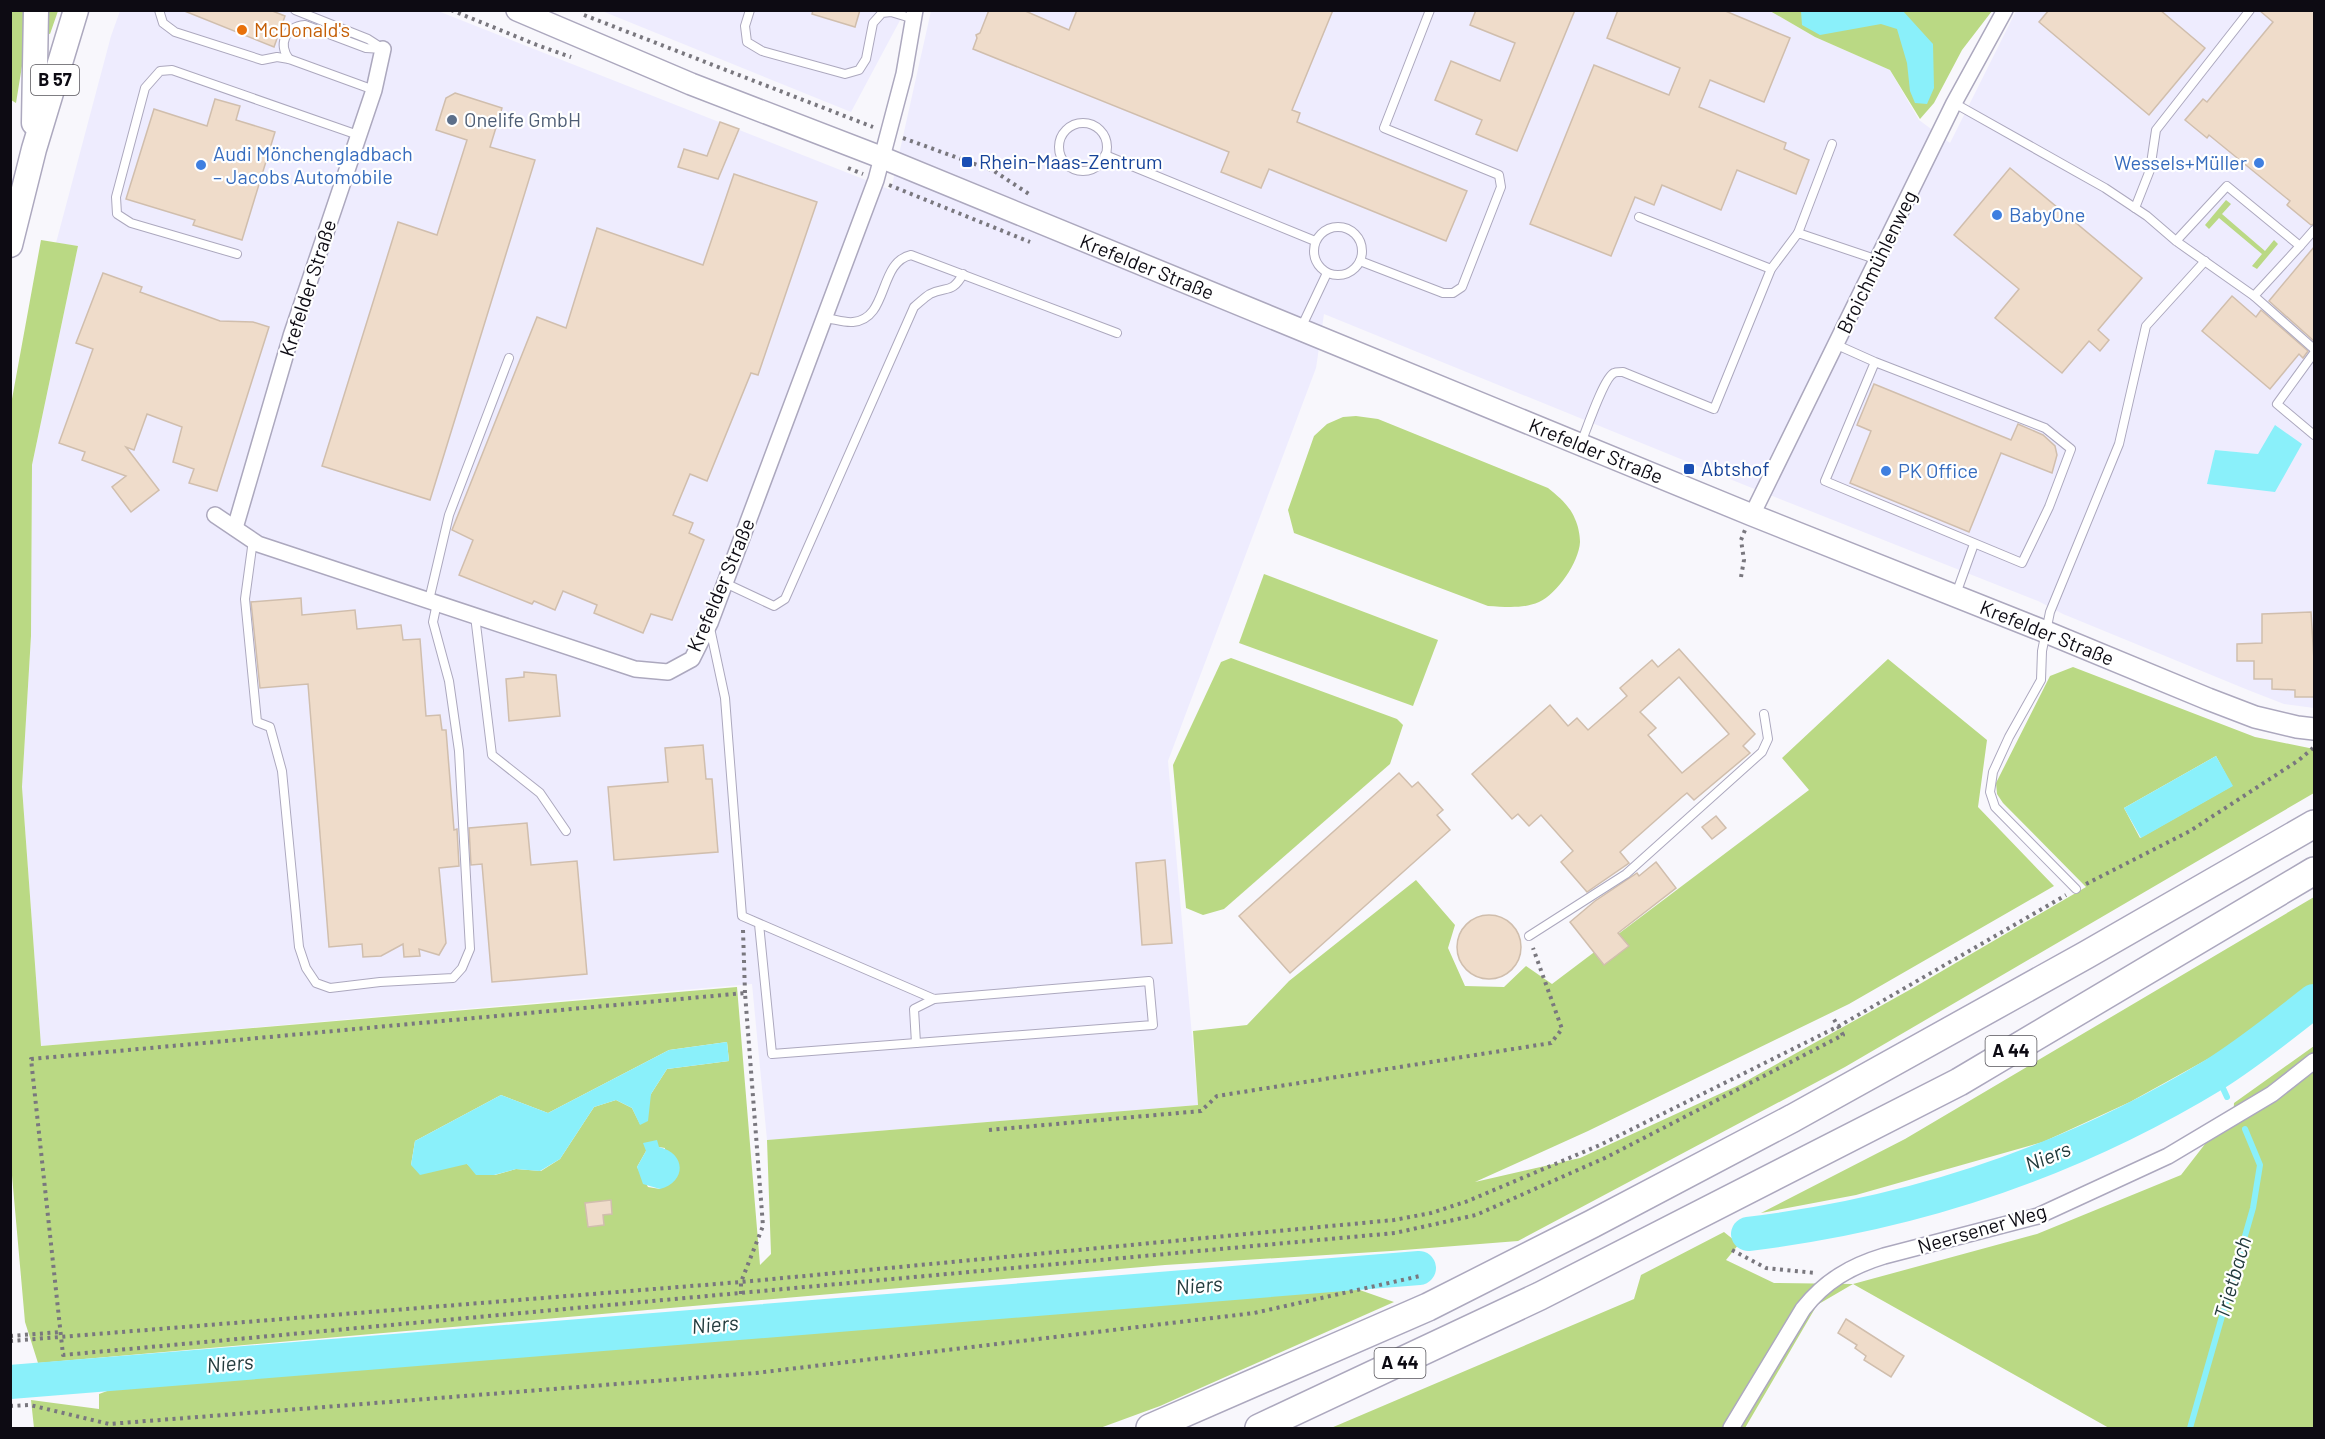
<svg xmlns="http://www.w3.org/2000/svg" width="2325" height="1439" font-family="Barlow,sans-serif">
<rect width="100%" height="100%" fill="#f8f7fc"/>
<!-- built -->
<g fill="#eeecfe" fill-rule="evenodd">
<path d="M120,11H438L891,190L931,11H1770L1815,37L1890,70L1919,120L1950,143L2016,11H2314V708L2284,704L2248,690L2063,614L2038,601L1747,486L1324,314L1316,368L1168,761L1198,1105L767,1140L752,984L41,1046L22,787L31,636L32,465L78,246L56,243L111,36ZM2215,450L2258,454L2208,484Z"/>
<path d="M602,11H905L851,112Z"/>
</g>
<!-- green -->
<g fill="#bad984" fill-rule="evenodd">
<path d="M10,11H58L50,34L28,29L16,103L11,100Z"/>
<path d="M1770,11H1992L1962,50L1934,103L1920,119L1890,70L1815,37Z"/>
<path d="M2226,200L2231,204L2222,214L2265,251L2274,240L2278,244L2257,269L2252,266L2262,254L2219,218L2209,229L2205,225Z"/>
<path d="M41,240L78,246L32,465L31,636L22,787L41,1046L737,987L760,1265L771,1254L767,1140L1198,1105L1193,1031L1247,1025L1289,981L1416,880L1455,925L1448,948L1465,986L1504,987L1526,966L1552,984L1809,790L1782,758L1888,659L1987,740L1978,807L2054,886L1849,1004L1588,1131L1475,1182L1580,1158L1739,1085L1913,988L2086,887L2003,803L1997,794L1996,783L2050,676L2073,667L2255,737L2314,749V793L1845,1067L1518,1241L1391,1251L1165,1265L38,1363L25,1322L10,1153V410ZM2216,756L2232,786L2140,838L2124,808ZM727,1042L729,1061L667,1069L651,1094L640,1124L632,1108L616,1100L594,1107L560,1159L541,1171L516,1169L495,1175L472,1168L467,1164L411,1165L415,1141L501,1095L548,1113L669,1050ZM659,1147L665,1148L660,1189L648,1187L637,1167L646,1151ZM611,1200L612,1214L603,1215L604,1225L588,1227L585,1203Z"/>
<path d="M1356,416L1378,419L1548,488C1559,497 1570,506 1575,519C1578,525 1580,535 1580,542C1579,562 1557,594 1539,602C1523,609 1506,607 1488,606L1294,533L1288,510L1314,436L1327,424L1343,417Z"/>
<path d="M1264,574L1438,640L1413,706L1239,643Z"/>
<path d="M1231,658L1397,719L1403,725L1390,764L1224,909L1203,915L1186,908L1173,765L1221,662Z"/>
<path d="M2314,897V986L2215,1055L2130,1102L2043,1142L1856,1195L1761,1213L1905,1139Z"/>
<path d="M2314,1046V1428H2109L1853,1284L1817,1305L1745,1428H1331L1634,1299L1641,1275L1724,1232L1739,1244L1726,1260L1774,1283L1853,1284L2037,1234L2181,1175L2212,1135L2233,1124L2234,1103Z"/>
<path d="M1354,1288L1394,1302L1160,1406L1100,1428H34L31,1400L99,1409V1394L126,1384L470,1358L1199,1292Z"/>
</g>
<!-- water -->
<g fill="#8af0fa">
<path d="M1801,11H1903L1933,44L1934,88L1927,104L1915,103L1910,91L1907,63L1897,29L1881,24L1820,35L1802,25Z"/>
<path d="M2275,425L2302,444L2275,492L2207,484L2215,450L2258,454Z"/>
<path d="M2216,756L2233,786L2141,838L2124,808Z"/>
<path d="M727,1042L729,1061L667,1069L651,1094L648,1121L640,1125L632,1108L616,1100L594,1107L560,1159L540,1171L516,1169L494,1175H476L467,1164L420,1175L411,1165L415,1141L501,1095L548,1113L669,1050Z"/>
<path d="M657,1140L659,1147C686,1153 687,1182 660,1189L643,1184L637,1167L646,1151L643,1143Z"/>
</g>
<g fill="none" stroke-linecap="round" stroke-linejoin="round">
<!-- stream -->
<g stroke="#8af0fa" stroke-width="6">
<path d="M2216,1073L2227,1097"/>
<path d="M2190,1428L2253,1208L2260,1165L2245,1129"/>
</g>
<!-- river -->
<g stroke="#8af0fa" stroke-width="34">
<path d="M1748,1234C1914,1214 2072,1161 2215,1074C2250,1052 2282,1026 2314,1001"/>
<path d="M10,1382L1419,1268"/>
</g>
</g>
<!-- building -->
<g fill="#efdcca" stroke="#d0bead" stroke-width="1.5" fill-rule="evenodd">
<path d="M182,10H270L285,16L274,47Z"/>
<path d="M813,10H860L855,27L812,14Z"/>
<path d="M989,10H1023L1069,30L1077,10H1333L1292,110L1300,113L1297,122L1467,191L1446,241L1269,169L1261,188L1221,172L1229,152L973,49L977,38L976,35L980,33Z"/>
<path d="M1476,10H1575L1517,151L1476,134L1482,120L1435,100L1451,61L1500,81L1515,43L1470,25Z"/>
<path d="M1618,10H1723L1790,38L1764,102L1710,80L1699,107L1786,143L1784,149L1809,160L1796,194L1737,170L1721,210L1662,185L1654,205L1635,197L1611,256L1530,224L1594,65L1669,95L1680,68L1607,38Z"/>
<path d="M2049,10H2160L2205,48L2149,115L2039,22Z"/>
<path d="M2259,10H2314V224L2311,225L2287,205L2290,201L2209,135L2207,138L2185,120L2203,99L2207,102L2273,22Z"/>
<path d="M455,93L502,108L490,147L535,160L430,500L322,466L398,222L437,235L467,140L436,130L446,98Z"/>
<path d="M215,99L240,106L236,120L275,132L242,240L193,225L195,220L126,199L154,109L207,126Z"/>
<path d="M720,122L739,129L718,179L678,167L684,149L707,156Z"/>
<path d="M2010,168L2142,278L2098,330L2109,340L2100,351L2089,341L2062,373L1995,318L2019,289L1954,235Z"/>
<path d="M734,174L817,202L758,375L751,373L707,481L690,474L673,515L693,523L689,533L704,540L672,620L651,614L643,633L594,613L597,605L563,591L555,610L534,601L532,604L459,575L473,540L452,530L537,317L566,328L597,228L703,265Z"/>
<path d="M2314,247V341L2269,301Z"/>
<path d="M103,273L142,287L140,292L220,321L253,322L269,327L217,491L189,483L194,469L173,462L182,427L147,414L134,450L126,447L159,490L131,512L112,487L126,476L82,460L85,452L59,443L93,349L76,343Z"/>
<path d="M2232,296L2256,317L2261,310L2308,351L2303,358L2299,354L2270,389L2202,331Z"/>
<path d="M1874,384L2011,440L2018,424L2043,435L2055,446L2057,455L2052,473L2001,453L1969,532L1850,483L1871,431L1857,425Z"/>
<path d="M301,598L302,615L355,610L357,629L401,625L403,640L420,639L426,716L440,715L442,730H446L454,830L457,829L459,866L439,868L446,943L439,955L419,949L420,956L404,957L403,944L381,956L363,957L362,944L329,947L308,684L260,688L251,602Z"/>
<path d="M2311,612L2314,660V697H2295V690L2272,689V679H2254V661H2237V644L2262,643V614Z"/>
<path d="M1679,649L1755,734L1743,746L1750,753L1694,800L1687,793L1682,797L1620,852L1629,863L1587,892L1561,862L1573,851L1541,815L1529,826L1518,814L1512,819L1472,774L1550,705L1568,726L1577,718L1588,730L1627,696L1620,688L1652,660L1658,667ZM1679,677L1729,734L1682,773L1648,735L1656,728L1640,712Z"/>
<path d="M524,672L556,675L560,716L509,721L506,679L524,677Z"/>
<path d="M703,745L706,779H712L718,852L614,860L608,787L668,782L665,748Z"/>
<path d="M1399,773L1412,787L1418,782L1443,810L1437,815L1450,830L1290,973L1239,916Z"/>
<path d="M1716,816L1726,828L1712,839L1702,827Z"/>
<path d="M527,823L531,865L577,861L587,974L492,982L482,864L471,865L469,828Z"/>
<path d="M1165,860L1172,943L1142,945L1136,863Z"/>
<path d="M1656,862L1676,888L1618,933L1629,946L1604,965L1570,922L1595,901L1637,873L1639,876Z"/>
<circle cx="1489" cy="947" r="32"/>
<path d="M611,1200L612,1214L603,1215L604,1225L588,1227L585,1203Z"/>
<path d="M1846,1319L1904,1356L1891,1377L1864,1360L1866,1356L1855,1348L1857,1345L1838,1333Z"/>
</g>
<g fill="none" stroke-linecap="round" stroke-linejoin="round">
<defs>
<g id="lane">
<path d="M159,10L163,23L175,32L262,60L277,57L289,59L374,90"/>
<path d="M295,10L368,39L382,48"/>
<path d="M750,10L745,26L747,42L762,51L845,74L859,70L866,59L873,23L882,13L891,12L914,19"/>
<path d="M289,59C278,44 285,27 305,25L366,48L383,49"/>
<path d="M1954,103L2105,188L2147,216L2176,241L2254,296L2300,246L2227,186L2176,241"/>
<circle cx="1083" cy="147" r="24"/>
<path d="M1105,155L1315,241"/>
<path d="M2135,208L2150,170L2156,130L2250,10"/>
<path d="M1639,217L1771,269"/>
<circle cx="1338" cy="251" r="24"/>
<path d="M1798,233L1832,144"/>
<path d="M2300,246L2314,230"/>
<path d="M237,254L131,223L117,214L116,197L145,88L160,71L172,70L358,135"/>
<path d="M1360,261L1443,293H1453L1462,287L1501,187L1499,175L1384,128L1430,10"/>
<path d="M2254,296L2314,349"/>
<path d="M825,318C834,319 845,323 853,322C889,319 878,262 911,255L1117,333"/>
<path d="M1301,328L1327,273"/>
<path d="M1837,345L1875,362L2045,428L2071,449L2049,507L2022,563L1825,481L1875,362"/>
<path d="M2314,353L2277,404L2314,435"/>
<path d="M1581,443C1586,431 1604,377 1614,373C1615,372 1621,372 1623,372L1714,409L1771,269L1798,233L1878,260"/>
<path d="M253,540L245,599L257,722L270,727L282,771L299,947L306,968L316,983L330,988L380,982L453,978L462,968L470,949L459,751L449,681L433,622L437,603"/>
<path d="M725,583L774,606L785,599L914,307C919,303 925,297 930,294C947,286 952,294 963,274"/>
<path d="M1956,594L1974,544"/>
<path d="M429,600L449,515L509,358"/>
<path d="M475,616L492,755L540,793L566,831"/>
<path d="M710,628L725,698L742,916L934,999L1149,981L1153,1025L772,1054L759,924"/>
<path d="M2076,889L1995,807L1990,792L1993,772L2009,737L2041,680L2042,651L2050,612L2119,444L2146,326L2205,261"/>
<path d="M1529,936L1626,874L1762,752L1768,739L1764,714"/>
<path d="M916,1043L914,1009L934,999"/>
</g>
<g id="street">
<path d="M215,515L258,544L635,669L668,672L692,659L710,623L876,180L904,74L915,10"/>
<path d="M1752,515L1954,103L2005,10"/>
<path d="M235,528L291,336L374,90L383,49"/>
<path d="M1731,1428L1803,1309C1825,1281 1851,1266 1884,1256L2038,1216L2168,1156L2272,1094L2314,1061"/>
</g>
<path id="secondary" d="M517,10L691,84L883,158L1752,515L2046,632L2208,699L2255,717L2297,727L2314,729"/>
<g id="primary">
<path d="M34,123L36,10"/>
<path d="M10,245L34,149L76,10"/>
</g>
<g id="highway">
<path d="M1150,1428L1428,1307L1592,1224L1793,1118L2086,955L2314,824"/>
<path d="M1259,1428L1540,1296L1959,1082L2314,871"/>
</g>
</defs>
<!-- lane casing -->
<use href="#lane" stroke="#aca8be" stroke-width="10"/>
<!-- street casing -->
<use href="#street" stroke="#aca8be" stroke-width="18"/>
<!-- secondary casing -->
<use href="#secondary" stroke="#aca8be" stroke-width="24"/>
<!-- primary casing -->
<use href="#primary" stroke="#aca8be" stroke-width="27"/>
<!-- highway casing -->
<use href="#highway" stroke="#aca8be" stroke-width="30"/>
<!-- path -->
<g stroke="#79777e" stroke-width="4" stroke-dasharray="3 4.5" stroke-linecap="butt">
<path d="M451,10L537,45L571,57"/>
<path d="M584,15L873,127"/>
<path d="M903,138L994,171L1032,196"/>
<path d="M848,168L863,174"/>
<path d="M889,185L1030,242"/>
<path d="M1741,577L1744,560L1741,540L1745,530"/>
<path d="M2086,884L2190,831L2299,760L2313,748"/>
<path d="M743,930L745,993"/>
<path d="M989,1130L1201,1111L1217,1096L1551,1043L1562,1029L1533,948"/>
<path d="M1732,1250L1766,1268L1816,1273"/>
<path d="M741,1294V1282L763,1226L745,993L31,1059L63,1355L1395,1233L1476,1215L1607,1157L1843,1035L1832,1016"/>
<path d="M10,1336L61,1332"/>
<path d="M10,1341L741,1282L1394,1220L1431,1213L1468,1201L1600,1145L1839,1026L2066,895"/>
<path d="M10,1406L30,1405L109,1424L756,1373L1254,1313L1420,1276"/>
</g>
<!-- lane -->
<use href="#lane" stroke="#fff" stroke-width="8"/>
<!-- street -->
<use href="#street" stroke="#fff" stroke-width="15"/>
<!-- secondary -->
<use href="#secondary" stroke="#fff" stroke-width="21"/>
<!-- primary -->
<use href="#primary" stroke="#fff" stroke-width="24"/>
<!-- highway -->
<use href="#highway" stroke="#fff" stroke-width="27"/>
</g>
<!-- markers -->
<circle fill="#e8710a" stroke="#fff" stroke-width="2" cx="242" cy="30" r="6"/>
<circle fill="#5c6f8a" stroke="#fff" stroke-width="2" cx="452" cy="120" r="6"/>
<g fill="#1a4fb4" stroke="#fff" stroke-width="2">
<rect x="961" y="156" width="12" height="12" rx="3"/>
<rect x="1683" y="463" width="12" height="12" rx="3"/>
</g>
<g fill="#3f7fe0" stroke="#fff" stroke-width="2">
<circle cx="2259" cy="163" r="6"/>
<circle cx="201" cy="165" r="6"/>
<circle cx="1997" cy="215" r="6"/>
<circle cx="1886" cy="471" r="6"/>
</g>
<g text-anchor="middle" stroke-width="4.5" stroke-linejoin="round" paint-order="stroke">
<!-- shield labels -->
<g fill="#fff" stroke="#56545a" stroke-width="1.5">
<rect x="31" y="65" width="48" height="30" rx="4.5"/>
<rect x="1985.5" y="1036" width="51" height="30" rx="4.5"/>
<rect x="1374.5" y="1348" width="51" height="30" rx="4.5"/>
</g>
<g font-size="18" font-weight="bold" fill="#0d0b13">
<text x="55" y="86">B 57</text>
<text x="2011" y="1057">A 44</text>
<text x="1400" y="1369">A 44</text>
</g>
<!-- food labels -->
<g font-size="20" fill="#c56008" stroke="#fff" text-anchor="start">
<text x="254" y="37">McDonald's</text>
</g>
<!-- service labels -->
<g font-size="20" fill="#4e5e75" stroke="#fff" text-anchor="start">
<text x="464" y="127">Onelife GmbH</text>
</g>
<!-- shop labels -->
<g font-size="20" fill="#366cbe" stroke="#fff" text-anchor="start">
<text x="213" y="161">Audi Mönchengladbach<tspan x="213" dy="23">– Jacobs Automobile</tspan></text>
<text x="2247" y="170" text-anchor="end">Wessels+Müller</text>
<text x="2009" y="222">BabyOne</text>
<text x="1898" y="478">PK Office</text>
</g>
<!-- transit labels -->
<g font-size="20" fill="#164399" stroke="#fff" text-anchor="start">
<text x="979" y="169">Rhein-Maas-Zentrum</text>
<text x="1701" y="476">Abtshof</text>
</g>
<!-- street labels -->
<g font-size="20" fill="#0d0b13" stroke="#fff">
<text transform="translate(1877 262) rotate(-64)" y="7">Broichmühlenweg</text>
<text transform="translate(1147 267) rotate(22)" y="7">Krefelder Straße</text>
<text transform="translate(308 288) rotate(-72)" y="7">Krefelder Straße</text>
<text transform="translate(1596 451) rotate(22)" y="7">Krefelder Straße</text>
<text transform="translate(721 585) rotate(-67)" y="7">Krefelder Straße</text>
<text transform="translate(2047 633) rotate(22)" y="7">Krefelder Straße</text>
<text transform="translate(1982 1229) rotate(-16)" y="7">Neersener Weg</text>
</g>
<!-- water labels -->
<g font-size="21" font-style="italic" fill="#233b3d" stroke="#fff">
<text transform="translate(2048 1157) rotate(-22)" y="7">Niers</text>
<text transform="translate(2233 1278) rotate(-74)" y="7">Trietbach</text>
<text transform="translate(1199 1286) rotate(-5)" y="7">Niers</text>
<text transform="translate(715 1325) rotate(-5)" y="7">Niers</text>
<text transform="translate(230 1364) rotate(-5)" y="7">Niers</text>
</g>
</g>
<!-- border -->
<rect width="2325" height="1439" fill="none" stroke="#0d0b13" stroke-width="24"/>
</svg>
